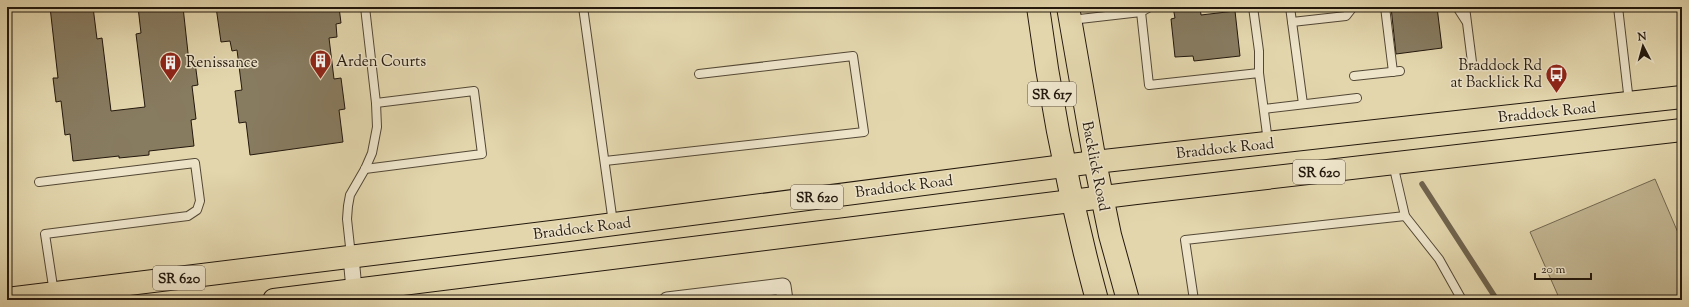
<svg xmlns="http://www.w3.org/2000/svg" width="1689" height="307" font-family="'Sorts Mill Goudy',serif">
<rect width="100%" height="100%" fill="#e3d6ad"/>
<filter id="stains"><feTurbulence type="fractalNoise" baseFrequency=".005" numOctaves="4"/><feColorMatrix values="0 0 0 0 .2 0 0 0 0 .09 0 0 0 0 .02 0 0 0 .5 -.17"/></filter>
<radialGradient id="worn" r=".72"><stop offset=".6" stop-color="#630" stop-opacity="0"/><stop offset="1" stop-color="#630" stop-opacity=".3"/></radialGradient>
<!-- green -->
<path fill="#c2b692" stroke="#726750" d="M1655,179L1682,242V300H1560L1530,232Z"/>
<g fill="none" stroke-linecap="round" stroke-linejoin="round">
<!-- stream -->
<path stroke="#6f634d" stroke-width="5.5" d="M1422,184L1497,300"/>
</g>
<!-- building -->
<g fill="#877b60" stroke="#23180d">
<path d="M50,7H93L97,39L102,38L111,111L145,107L136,34L141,33L138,7H183L189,62H195L198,85L192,86L196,119L191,120L194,146L149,151V155L119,158V156L73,161L70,134L65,135L61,101L56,102L53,78H58Z"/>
<path d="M216,7H339L341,23L336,24L337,37L329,38L334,79L341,78L345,109L339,110L343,142L250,155L246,122L239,123L235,91L242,90L237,50L232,51L230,41L221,42Z"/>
<path d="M1173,7H1200L1201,15L1235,11L1240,56L1194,61L1193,56L1175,57L1171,19L1175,18Z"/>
<path d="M1391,7H1437L1442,48L1396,54Z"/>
</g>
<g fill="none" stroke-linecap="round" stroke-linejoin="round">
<defs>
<g id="lane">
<path d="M583,7L613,223"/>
<path d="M1253,7L1259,51V73"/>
<path d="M1290,7L1303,104"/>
<path d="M1385,7L1393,72"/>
<path d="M1457,7L1466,21"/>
<path d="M1465,7L1472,62"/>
<path d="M1618,7L1629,102"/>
<path d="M1141,12L1150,7"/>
<path d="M1071,20L1141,12L1149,85L1259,73L1268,142"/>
<path d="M1292,22L1346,16L1353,7"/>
<path d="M1354,76L1400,71"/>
<path d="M1264,109L1357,98"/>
<path d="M605,161L864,132L853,56L699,74"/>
<path d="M1393,164L1405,216L1439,259L1462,300"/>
<path d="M365,169L482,154L474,91L376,103"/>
<path d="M39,182L195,163L200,201L197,210L188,216L45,234L54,293"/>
<path d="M351,256L347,219L348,206L350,195L365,169L372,153L377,127L376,103L365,7"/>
<path d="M1194,300L1185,240L1405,216"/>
</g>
<g id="street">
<path d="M351,257L355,300"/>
<path d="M667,300L783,286L785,300"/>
</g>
<g id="primary">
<path d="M1038,7C1051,106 1071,204 1097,300"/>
<path d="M1068,7L1095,162L1110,235L1128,300"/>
<path d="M7,299L568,230L1095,162L1682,97"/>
<path d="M274,300L1136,193L1682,130"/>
</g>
</defs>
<!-- lane casing -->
<use href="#lane" stroke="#534835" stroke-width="10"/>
<!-- street casing -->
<use href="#street" stroke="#534835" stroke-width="17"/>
<!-- primary casing -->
<use href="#primary" stroke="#23180d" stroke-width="24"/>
<!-- lane -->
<use href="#lane" stroke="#ede4ca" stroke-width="8"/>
<!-- street -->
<use href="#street" stroke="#ede4ca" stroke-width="15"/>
<!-- primary -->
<use href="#primary" stroke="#e3d6ad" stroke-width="22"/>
</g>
<!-- icons -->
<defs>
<symbol id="building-pin" viewBox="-11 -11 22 30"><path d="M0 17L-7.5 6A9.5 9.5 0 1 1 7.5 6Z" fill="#8f2418" stroke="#ede4ca"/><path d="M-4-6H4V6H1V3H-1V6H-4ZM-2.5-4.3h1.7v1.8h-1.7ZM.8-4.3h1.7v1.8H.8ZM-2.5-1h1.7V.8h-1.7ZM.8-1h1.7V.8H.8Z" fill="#fff"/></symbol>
<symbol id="bus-pin" viewBox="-11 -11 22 30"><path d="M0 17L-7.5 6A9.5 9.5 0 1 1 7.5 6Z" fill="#8f2418" stroke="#ede4ca"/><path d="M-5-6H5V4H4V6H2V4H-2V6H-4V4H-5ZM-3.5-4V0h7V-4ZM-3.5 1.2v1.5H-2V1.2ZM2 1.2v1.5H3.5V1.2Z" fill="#fff"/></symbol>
</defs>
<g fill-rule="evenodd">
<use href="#building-pin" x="308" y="48" width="25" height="34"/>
<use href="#building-pin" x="158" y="50" width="25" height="34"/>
<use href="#bus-pin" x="1544" y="62" width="25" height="34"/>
</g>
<g text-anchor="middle" stroke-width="3" stroke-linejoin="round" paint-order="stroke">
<!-- shield labels -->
<g fill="#ede4ca" stroke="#605546" stroke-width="1">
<rect x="1028" y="82" width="48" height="24" rx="3"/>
<rect x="1293" y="160" width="52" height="24" rx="3"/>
<rect x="791" y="185" width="52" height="24" rx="3"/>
<rect x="153" y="266" width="52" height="24" rx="3"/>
</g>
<g font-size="14" font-weight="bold" fill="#23180d">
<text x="1052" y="99">SR 617</text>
<text x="1319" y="177">SR 620</text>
<text x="817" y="202">SR 620</text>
<text x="179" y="283">SR 620</text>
</g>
<!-- poi labels -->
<g font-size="15" fill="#23180d" stroke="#ede4ca" text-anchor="start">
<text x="336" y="66">Arden Courts</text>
<text x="186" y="67">Renissance</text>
<text x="1542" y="70" text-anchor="end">Braddock Rd<tspan x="1542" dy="17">at Backlick Rd</tspan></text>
</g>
<!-- street labels -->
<g font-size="15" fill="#23180d" stroke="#ede4ca">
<text transform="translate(1547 112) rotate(-6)" y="5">Braddock Road</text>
<text transform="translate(1225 148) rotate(-6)" y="5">Braddock Road</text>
<text transform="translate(1096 166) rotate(79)" y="5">Backlick Road</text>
<text transform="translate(904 186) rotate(-7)" y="5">Braddock Road</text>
<text transform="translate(582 228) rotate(-7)" y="5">Braddock Road</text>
</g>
</g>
<!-- margin -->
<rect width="1689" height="307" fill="none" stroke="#e3d6ad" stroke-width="24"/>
<rect x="8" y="8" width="1673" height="291" fill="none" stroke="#23180d" stroke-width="2"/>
<rect x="12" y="12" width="1665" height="283" fill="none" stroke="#23180d"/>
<!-- north arrow -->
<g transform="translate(1643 46) rotate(354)" stroke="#ede4ca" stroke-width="3" paint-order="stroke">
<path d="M0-3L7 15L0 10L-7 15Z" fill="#23180d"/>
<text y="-6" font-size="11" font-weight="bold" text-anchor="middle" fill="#23180d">N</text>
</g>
<!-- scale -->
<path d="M1535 273v6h56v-6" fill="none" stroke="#23180d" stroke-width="2"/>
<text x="1541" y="273" font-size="12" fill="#23180d" stroke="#ede4ca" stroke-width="3" paint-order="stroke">20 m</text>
<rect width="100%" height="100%" filter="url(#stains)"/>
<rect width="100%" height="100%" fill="url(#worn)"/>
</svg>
